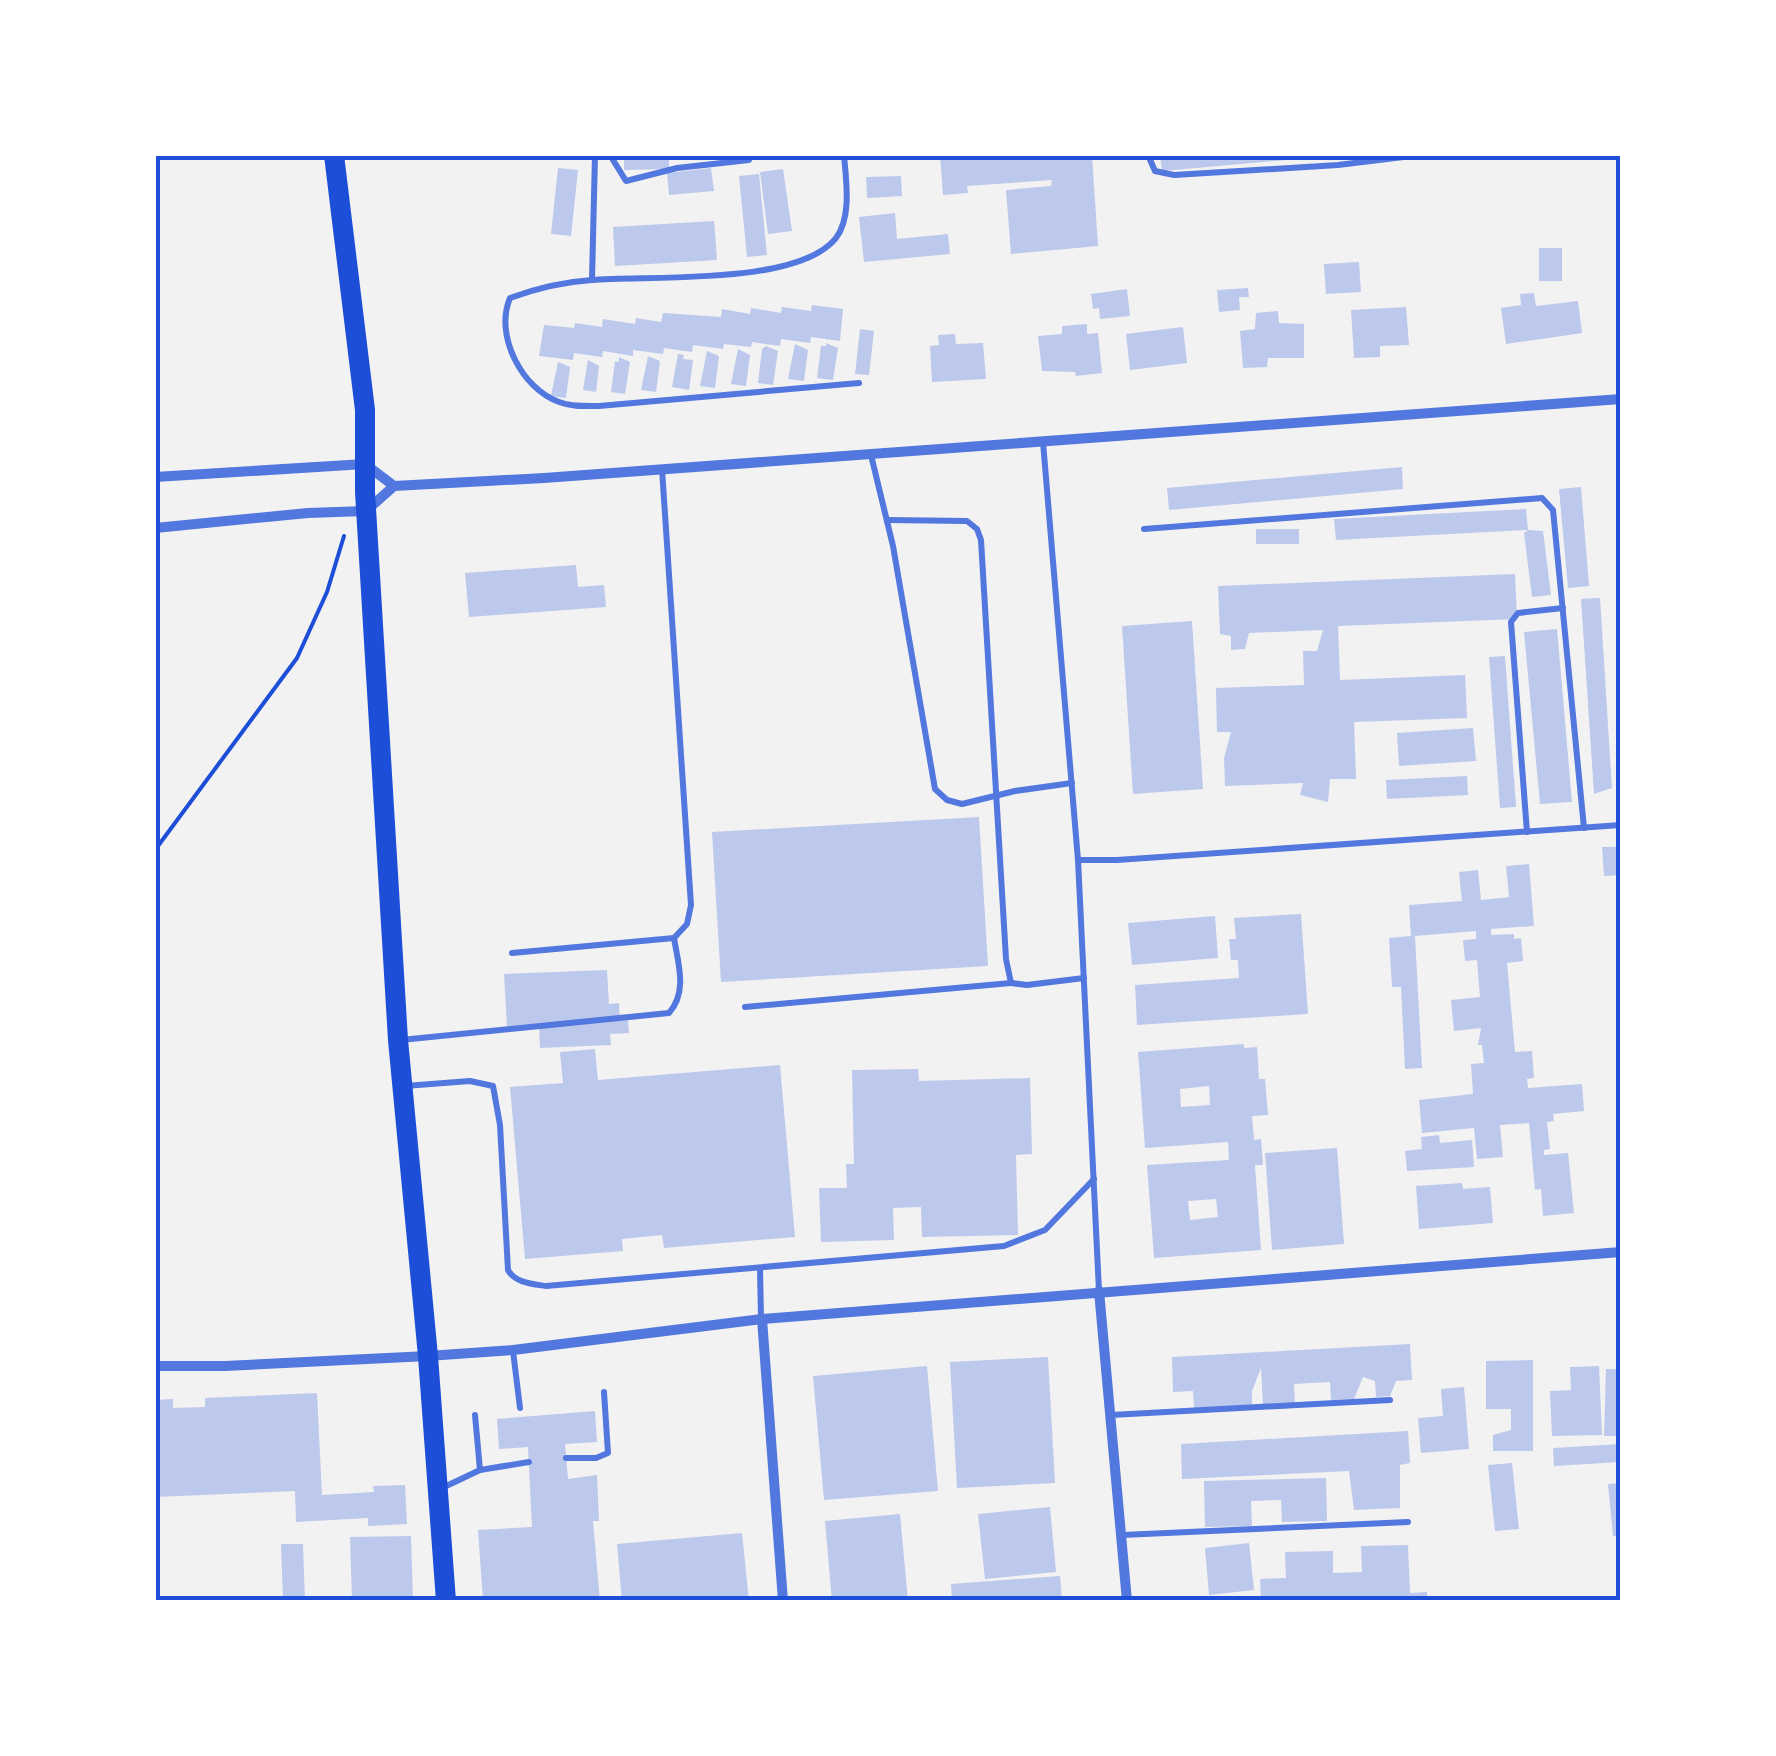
<svg xmlns="http://www.w3.org/2000/svg" width="1776" height="1756" font-family="'Exo 2',sans-serif">
<rect width="100%" height="100%" fill="#f2f2f2"/>
<!-- building -->
<g fill="#bdc9ec" fill-rule="evenodd">
<path d="M624,155H669V169L624,170Z"/>
<path d="M940,155H1092L1098,246L1011,254L1006,190L1051,186L1052,180L967,186L968,193L943,195Z"/>
<path d="M1160,155H1309V158L1162,171Z"/>
<path d="M558,168L578,170L571,236L551,234Z"/>
<path d="M711,168L714,191L669,195L667,173Z"/>
<path d="M783,169L792,231L768,234L760,172Z"/>
<path d="M759,174L767,255L747,257L739,176Z"/>
<path d="M901,176L902,196L867,198L866,177Z"/>
<path d="M895,213L897,239L948,234L950,254L864,262L859,217Z"/>
<path d="M714,221L717,260L615,266L613,227Z"/>
<rect x="1539" y="248" width="23" height="33"/>
<path d="M1359,262L1361,292L1326,294L1324,264Z"/>
<path d="M1248,288L1249,297H1239L1240,310L1219,312L1217,290Z"/>
<path d="M1127,289L1130,316L1100,319L1099,308L1093,309L1091,294Z"/>
<path d="M1534,293L1536,306L1578,301L1582,333L1506,344L1501,308L1521,305L1520,294Z"/>
<path d="M812,305L843,309L840,341L811,337L810,343L781,339L780,346L752,342L751,347L724,344L723,349L693,345L692,352L664,348L663,354L633,350V356L603,351L602,357L574,353L573,360L539,356L544,325L574,328L575,323L602,327L603,319L635,324L636,318L661,322L663,313L721,317L722,309L750,314L751,308L781,313L782,307L811,311Z"/>
<path d="M1406,307L1409,345L1380,346V357L1354,358L1351,310Z"/>
<path d="M1278,311L1279,323L1304,324V358H1268L1267,367L1243,368L1240,331L1255,329L1256,313Z"/>
<path d="M1087,324V334L1098,333L1102,373L1076,376L1075,372L1042,371L1038,336L1062,334V326Z"/>
<path d="M1183,327L1187,363L1130,370L1126,334Z"/>
<path d="M860,329L874,331L869,375L855,374Z"/>
<path d="M955,334L956,344L983,343L986,379L932,382L930,346L939,345L938,335Z"/>
<path d="M826,343L838,348L833,380L817,378L821,346H826Z"/>
<path d="M795,344L808,350L804,381L788,379Z"/>
<path d="M766,346L778,351L773,385L758,383L762,349Z"/>
<path d="M738,349L750,355L746,386L731,384Z"/>
<path d="M707,351L719,356L715,388L700,386Z"/>
<path d="M678,354L684,355L683,359L693,360L689,390L672,387Z"/>
<path d="M648,356L660,361L656,392L641,390Z"/>
<path d="M619,357L630,362L625,394L611,392L615,361L619,362Z"/>
<path d="M588,360L599,366L596,392L583,390Z"/>
<path d="M558,362L570,367L566,398L551,396Z"/>
<path d="M1402,467L1403,489L1169,510L1167,488Z"/>
<path d="M1581,487L1589,586L1568,588L1559,489Z"/>
<path d="M1526,509L1528,530L1336,540L1334,519Z"/>
<rect x="1256" y="529" width="43" height="15"/>
<path d="M1528,530L1543,531L1551,595L1532,597L1524,533Z"/>
<path d="M576,565L578,587L604,585L606,607L469,617L465,573Z"/>
<path d="M1515,574L1517,619L1338,626L1340,680L1465,675L1467,718L1354,722L1356,779H1330L1328,802L1300,795L1303,783L1225,786L1224,758L1231,732H1217L1216,688L1304,685L1303,651H1317L1323,630L1249,633L1245,649L1231,650V636L1220,634L1218,586Z"/>
<path d="M1600,598L1612,788L1594,794L1581,599Z"/>
<path d="M1192,621L1203,789L1133,794L1122,626Z"/>
<path d="M1557,629L1572,802L1540,804L1524,632Z"/>
<path d="M1505,656L1516,807L1500,808L1489,657Z"/>
<path d="M1473,728L1476,761L1399,766L1397,733Z"/>
<path d="M1467,776L1468,795L1387,799L1386,780Z"/>
<path d="M979,817L988,966L721,982L712,832Z"/>
<path d="M1602,847H1621V875L1604,876Z"/>
<path d="M1529,864L1534,926L1491,929V935L1514,934V939L1521,938L1523,961L1507,963L1515,1052L1532,1051L1534,1078L1527,1079L1528,1088L1582,1084L1584,1111L1553,1114L1554,1121L1547,1122L1550,1149L1544,1150V1155L1568,1153L1574,1213L1543,1216L1541,1189L1535,1190L1529,1123L1500,1125L1503,1157L1477,1159L1474,1128L1422,1133L1419,1100L1473,1094L1471,1064L1484,1063L1482,1045H1478L1481,1028L1454,1031L1451,1000L1480,997L1477,960L1465,961L1463,940L1476,939V931L1415,936L1422,1068L1405,1069L1401,987H1392L1389,938L1411,936L1409,905L1462,901L1459,872L1478,870L1481,900L1509,897L1506,866Z"/>
<path d="M1301,914L1308,1014L1137,1025L1135,985L1239,978L1238,960H1231L1229,939H1236L1234,918Z"/>
<path d="M1215,916L1218,958L1132,965L1128,923Z"/>
<path d="M607,970L609,1004L619,1003L620,1021L628,1020L629,1033L610,1034L611,1045L540,1048L539,1025L507,1026L504,974Z"/>
<path d="M1244,1044V1048L1257,1047L1259,1079H1265L1268,1115L1252,1116L1254,1140L1261,1139L1263,1165H1255L1261,1250L1154,1258L1147,1165L1229,1160L1228,1142L1145,1148L1138,1052ZM1209,1086L1210,1105L1181,1107L1180,1089ZM1216,1199L1218,1217L1190,1220L1188,1201Z"/>
<path d="M595,1049L598,1080L780,1065L795,1237L664,1248L662,1235L622,1239L623,1251L525,1259L510,1087L563,1083L560,1052Z"/>
<path d="M918,1069L919,1081L1030,1078L1032,1154L1016,1155L1018,1235L922,1237L921,1207L893,1208L894,1240L821,1242L819,1188H847L846,1164H854L852,1070Z"/>
<path d="M1439,1135L1440,1143L1472,1140L1474,1167L1407,1171L1405,1151L1422,1149L1421,1137Z"/>
<path d="M1337,1148L1344,1244L1272,1250L1265,1153Z"/>
<path d="M1462,1183L1463,1189L1490,1187L1493,1223L1419,1229L1416,1186Z"/>
<path d="M1410,1344L1412,1380L1396,1381L1390,1396L1376,1397L1375,1381L1363,1377L1354,1399L1331,1400L1330,1382L1294,1384L1295,1405L1263,1406L1261,1368L1252,1391V1405L1194,1408L1193,1391L1173,1392L1172,1357Z"/>
<path d="M1048,1357L1055,1483L957,1488L950,1362Z"/>
<path d="M1533,1360V1451H1493V1435L1511,1430V1409H1486V1361Z"/>
<path d="M927,1366L938,1491L824,1500L813,1376Z"/>
<path d="M1599,1366L1602,1435L1552,1436L1550,1391L1571,1390L1570,1367Z"/>
<path d="M1606,1369H1621V1436H1604Z"/>
<path d="M1464,1387L1469,1449L1421,1453L1418,1418L1443,1416L1441,1389Z"/>
<path d="M317,1393L322,1495L374,1492L373,1486L405,1485L407,1524L368,1526V1518L296,1522L295,1491L155,1497V1400L173,1399V1408L205,1407V1398Z"/>
<path d="M595,1411L597,1442L565,1444L568,1479L597,1475L599,1521H593L600,1601H483L478,1530L532,1527L528,1447L499,1449L497,1419Z"/>
<path d="M1408,1431L1410,1463L1400,1465V1508L1354,1510L1349,1471L1182,1479L1181,1444Z"/>
<path d="M1621,1444V1462L1554,1466L1553,1448Z"/>
<path d="M1512,1463L1519,1529L1495,1531L1488,1465Z"/>
<path d="M1326,1478L1327,1521L1282,1522L1281,1500L1251,1501L1252,1526L1205,1527L1204,1481Z"/>
<path d="M1621,1483V1536H1613L1608,1484Z"/>
<path d="M1050,1507L1056,1572L985,1579L978,1514Z"/>
<path d="M900,1514L908,1601H832L825,1521Z"/>
<path d="M742,1533L749,1601H622L617,1544Z"/>
<path d="M411,1536L413,1601H352L350,1537Z"/>
<path d="M1249,1543L1254,1590L1209,1595L1205,1548Z"/>
<path d="M281,1544H303L305,1601H283Z"/>
<path d="M1408,1545L1410,1593L1427,1592V1601H1261L1260,1579L1286,1578L1285,1552L1333,1551V1573L1362,1572L1361,1546Z"/>
<path d="M1060,1576L1062,1601H952L951,1584Z"/>
</g>
<g fill="none" stroke-linecap="round" stroke-linejoin="round">
<!-- path -->
<path stroke="#1d4ed8" stroke-width="4" d="M155,850L297,658L327,592L344,536"/>
<!-- service -->
<g stroke="#5277de" stroke-width="6">
<path d="M610,155L626,181L677,168L749,160L752,155"/>
<path d="M844,155C846,180 852,217 836,238C798,286 651,275 592,280C562,282 537,288 510,298C494,335 522,389 559,402C572,407 586,406 599,406L859,383"/>
<path d="M1148,155L1155,171L1174,175L1338,165L1420,155"/>
<path d="M592,280L595,155"/>
<path d="M1043,442L1078,860L1099,1291"/>
<path d="M871,455L893,546L935,789L947,800L962,804L1015,791L1072,783"/>
<path d="M887,520L967,521L977,529L981,540L1006,959L1011,983L1027,985L1084,978"/>
<path d="M1144,529L1542,498L1553,510L1584,828"/>
<path d="M1527,832L1511,622L1518,613L1563,608"/>
<path d="M1078,860H1117L1621,825"/>
<path d="M512,953L674,938L687,924L691,905L662,469"/>
<path d="M745,1007L1011,983"/>
<path d="M401,1040L669,1013C688,992 678,963 674,938"/>
<path d="M405,1086L470,1081L493,1086L500,1125L508,1270C515,1283 533,1284 546,1286L1004,1246L1045,1230L1094,1179"/>
<path d="M760,1269L761,1318"/>
<path d="M513,1351L520,1408"/>
<path d="M475,1415L480,1470"/>
<path d="M1111,1415L1390,1400"/>
<path d="M566,1458H596L608,1453L604,1392"/>
<path d="M440,1489L480,1470L529,1462"/>
<path d="M1122,1535L1408,1522"/>
</g>
<!-- minor -->
<g stroke="#5277de" stroke-width="10">
<path d="M155,477L365,464L394,486"/>
<path d="M155,528L308,513L366,511L394,486L544,478L1621,399"/>
<path d="M1099,1291L1127,1601"/>
<path d="M762,1319L783,1601"/>
<path d="M155,1366H225L428,1356L513,1350L762,1319L1621,1252"/>
</g>
<!-- primary -->
<path stroke="#1d4ed8" stroke-width="20" d="M334,155L365,410V492L398,1040L428,1356L446,1601"/>
</g>
<!-- border -->
<rect width="1776" height="1756" fill="none" stroke="#ffffff" stroke-width="315"/>
<rect x="158" y="158" width="1460" height="1440" fill="none" stroke="#1d4ed8" stroke-width="4"/>
</svg>
